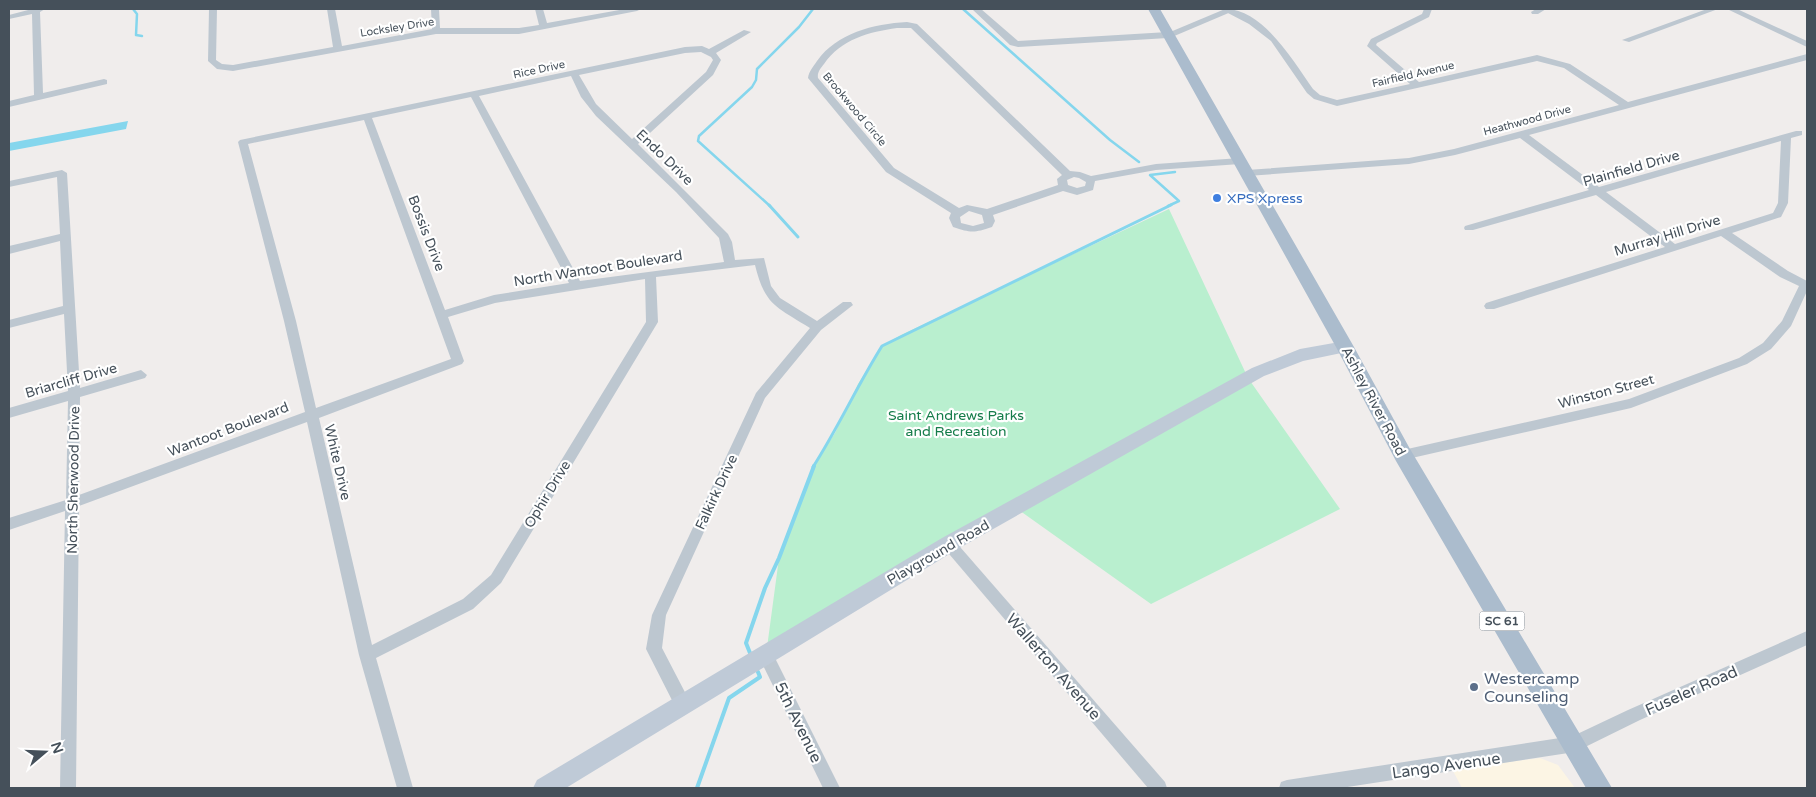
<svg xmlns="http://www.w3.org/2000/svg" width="1816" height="797" font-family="'Varela Round',sans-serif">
<rect width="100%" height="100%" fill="#f0edec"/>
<!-- commercial -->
<path fill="#fcf5e4" d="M1540,758L1558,765L1575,788H1462L1452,769Z"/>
<!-- green -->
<path fill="#b9efcf" d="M1169,209L1248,378L1340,509L1151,604L1016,508L766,655L779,558L812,468L835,433L858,384L882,346L901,335Z"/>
<!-- water -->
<path fill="#85d6ed" d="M128,121L126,129L9,151V143Z"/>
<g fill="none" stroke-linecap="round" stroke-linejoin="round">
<!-- stream-far2 -->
<g stroke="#85d6ed" stroke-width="2.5">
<path d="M133,9L137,14L136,35L142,36"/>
<path d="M963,9L1110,140L1139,162"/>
<path d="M770,206L698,141L699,136L752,87L756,80L757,69L799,27L813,9"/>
<path d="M1168,206L1179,201L1150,175L1175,172"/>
</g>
<!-- stream-far1 -->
<g stroke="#85d6ed" stroke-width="3">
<path d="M769,205L798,237"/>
<path d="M813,467C838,428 857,386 882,346L1171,205"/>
</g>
<!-- stream -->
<g stroke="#85d6ed" stroke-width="4">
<path d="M750,653L746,643L765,588L779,558L814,466"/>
<path d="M697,788L729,698L760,677L758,672"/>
</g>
<!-- minor -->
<g fill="#bdc7d0" fill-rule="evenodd">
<path d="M32,9H45L40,12L43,93L104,79L107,80V84L9,107V101L34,95L32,14L9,19V15Z"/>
<path d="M209,9H217L216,60L222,64L233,65L333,47L327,9H335L342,46L432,29L431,9H439L440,28H519L539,25L535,9H543L547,23L625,9H641L637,11L519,34H436L233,71L217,69L208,61Z"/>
<path d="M972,9H981L1018,41L1168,32L1172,35L1168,38L1018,47L1010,45Z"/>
<path d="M1226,9C1263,9 1294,62 1313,89L1320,95L1337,100L1410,84L1367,46L1371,39L1422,14L1424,9H1432L1429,17L1377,43L1376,45L1419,82L1537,55L1570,64L1628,102L1807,54V60L1529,135L1599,187L1796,131H1802V135L1791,138L1788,203L1781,217L1732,233L1788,271L1807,281V291L1791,326L1771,349L1747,364L1631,408L1403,460L1398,459L1396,455L1398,451L1403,450L1629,399L1739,358L1763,343L1782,321L1799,286L1780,277L1721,236L1494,309H1486L1484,306L1486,303L1665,247L1596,195L1473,230H1465L1464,228L1465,226L1589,190L1520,138L1455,155L1409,164L1247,176L1242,173L1247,170L1409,158L1454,149L1619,105L1564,68L1537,61L1337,106L1314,99L1307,93L1271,41L1249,24L1226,12ZM1781,141L1778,203L1773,213L1675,244L1606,192Z"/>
<path d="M1536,9H1546L1538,14H1532L1531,12Z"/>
<path d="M1707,9H1718L1629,42L1622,40Z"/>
<path d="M1727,9H1737L1807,41V47Z"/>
<path d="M907,22L917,24L1070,171L1080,172L1091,176L1156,164L1240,158L1245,161L1240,164L1156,170L1095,181L1093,190L1077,195L1063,191L993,215L995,221L992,227C974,233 971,233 953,227L949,218L951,213L886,172L808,78C809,71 813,67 817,61C837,33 873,24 907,22ZM897,28H911L1062,175L1057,179L1058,185L987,209L967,205L959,208L894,168L818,78C817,72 821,68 824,64C841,39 869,32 897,28ZM1074,177L1079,178L1086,182L1085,186L1077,188L1068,185L1067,180ZM969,211L982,215L984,223L973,226L961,223L960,217Z"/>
<path d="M744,30L751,32L716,53L721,60L713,75L638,144L728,234L732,242L735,260L764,258L771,286L780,298L817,321L843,302H851L853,305L821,330L765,398L666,615L662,648L689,700L691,705L689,710L683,713L677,710L646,649L652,615L756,393L810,328C777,307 765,306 755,265L656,277L658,322L501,583L473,609L376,658L413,788H397L359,655L307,422L79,506L76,788H60L65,511L9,530V518L66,500L68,401L9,418V408L68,391L64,314L9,328V320L63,306L60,241L9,254V246L60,234L57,177L9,187V181L62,170L67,173L80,388L141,370L147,375L145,378L80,397L79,495L305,412L284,321L238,142L240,140L685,47L702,46L709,49ZM701,52L711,57L713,60L706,72L632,139L596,104L579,75L685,53ZM571,76L581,97L596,116L676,192L719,238L724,262L580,281L479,96ZM471,97L569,283L494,295L445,310L372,118ZM364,120L451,359L316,408L296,321L248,144ZM645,279L646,322L491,575L463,599L372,645L319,418L462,364L464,361L448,317L495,303Z"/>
<path d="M949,538L954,540L1165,782L1167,788H1148L944,548L942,544L944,540Z"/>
<path d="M1807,631V645L1640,720L1575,752L1341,788H1279L1281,782L1287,780L1573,736L1628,710Z"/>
<path d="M766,648L771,650L840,788H823L758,655L761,650Z"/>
</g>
<!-- tertiary -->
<path fill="#bdc7d0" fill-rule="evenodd" d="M1225,9H1238L1172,37L1168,38L1163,35Z"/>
<!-- secondary -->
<path fill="#bfcad7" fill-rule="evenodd" d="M1345,341L1351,343L1353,347L1351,351L1303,361L1264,376L956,550L566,788H533L537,780L942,538L1252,368L1300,349Z"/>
<!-- primary -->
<path fill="#abbccd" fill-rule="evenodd" d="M1148,9H1160L1354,347L1410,449L1612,788H1586L1396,461L1336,347Z"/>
</g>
<!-- markers -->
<circle fill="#3f7fe0" stroke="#fff" stroke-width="2" cx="1217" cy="198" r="5"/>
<circle fill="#5c6f8a" stroke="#fff" stroke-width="2" cx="1474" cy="687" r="5"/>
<g text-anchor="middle" stroke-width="4.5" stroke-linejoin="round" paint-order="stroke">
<!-- far-street labels -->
<g font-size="11" fill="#45505a" stroke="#fff">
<text transform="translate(397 27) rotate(-9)" y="4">Locksley Drive</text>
<text transform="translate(539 69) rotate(-12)" y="4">Rice Drive</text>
<text transform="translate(1413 74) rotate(-13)" y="4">Fairfield Avenue</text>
<text transform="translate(855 109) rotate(50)" y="4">Brookwood Circle</text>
<text transform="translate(1527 120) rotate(-15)" y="4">Heathwood Drive</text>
</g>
<!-- shield labels -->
<rect fill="#fff" stroke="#7d848c" stroke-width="1" x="1479.5" y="611.5" width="45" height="19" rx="4"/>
<g font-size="12" font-weight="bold" fill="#45505a">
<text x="1502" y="625">SC 61</text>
</g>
<!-- street labels -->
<g font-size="14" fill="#45505a" stroke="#fff">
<text transform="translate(665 157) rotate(44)" y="5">Endo Drive</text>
<text transform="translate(1631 168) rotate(-16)" y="5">Plainfield Drive</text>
<text transform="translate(427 233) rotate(69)" y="5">Bossis Drive</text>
<text transform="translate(1667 235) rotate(-17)" y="5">Murray Hill Drive</text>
<text transform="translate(598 268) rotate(-9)" y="5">North Wantoot Boulevard</text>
<text transform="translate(71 380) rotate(-16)" y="5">Briarcliff Drive</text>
<text transform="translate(1606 391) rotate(-15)" y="5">Winston Street</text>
<text transform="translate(1374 401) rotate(62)" y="5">Ashley River Road</text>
<text transform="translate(228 429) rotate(-21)" y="5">Wantoot Boulevard</text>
<text transform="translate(338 462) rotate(77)" y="5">White Drive</text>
<text transform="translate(73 480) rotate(-89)" y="5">North Sherwood Drive</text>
<text transform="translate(716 492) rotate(-65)" y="5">Falkirk Drive</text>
<text transform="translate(547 494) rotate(-59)" y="5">Ophir Drive</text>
<text transform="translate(938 552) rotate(-30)" y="5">Playground Road</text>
</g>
<!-- shop labels -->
<g font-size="14" fill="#366cbe" stroke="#fff" text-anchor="start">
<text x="1227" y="203">XPS Xpress</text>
</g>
<!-- park labels -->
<g font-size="14" fill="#157c4a" stroke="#fff">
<text x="956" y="420">Saint Andrews Parks<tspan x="956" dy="16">and Recreation</tspan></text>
</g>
<!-- near-street labels -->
<g font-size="16" fill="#45505a" stroke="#fff">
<text transform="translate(1054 666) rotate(49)" y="6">Wallerton Avenue</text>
<text transform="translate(1691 690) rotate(-24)" y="6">Fuseler Road</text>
<text transform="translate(799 722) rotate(64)" y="6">5th Avenue</text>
<text transform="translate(1446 765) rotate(-8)" y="6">Lango Avenue</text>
</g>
<!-- near-service labels -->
<g font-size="16" fill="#4e5e75" stroke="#fff" text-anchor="start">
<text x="1484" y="684">Westercamp<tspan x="1484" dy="18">Counseling</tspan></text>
</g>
</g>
<!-- border -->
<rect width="1816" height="797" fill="none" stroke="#45505a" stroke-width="20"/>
<!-- north arrow -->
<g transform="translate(45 752) rotate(71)" stroke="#ffffff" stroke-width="4" paint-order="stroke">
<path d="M0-4L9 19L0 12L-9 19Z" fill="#45505a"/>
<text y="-8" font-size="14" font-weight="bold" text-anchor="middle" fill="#45505a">N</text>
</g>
</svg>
